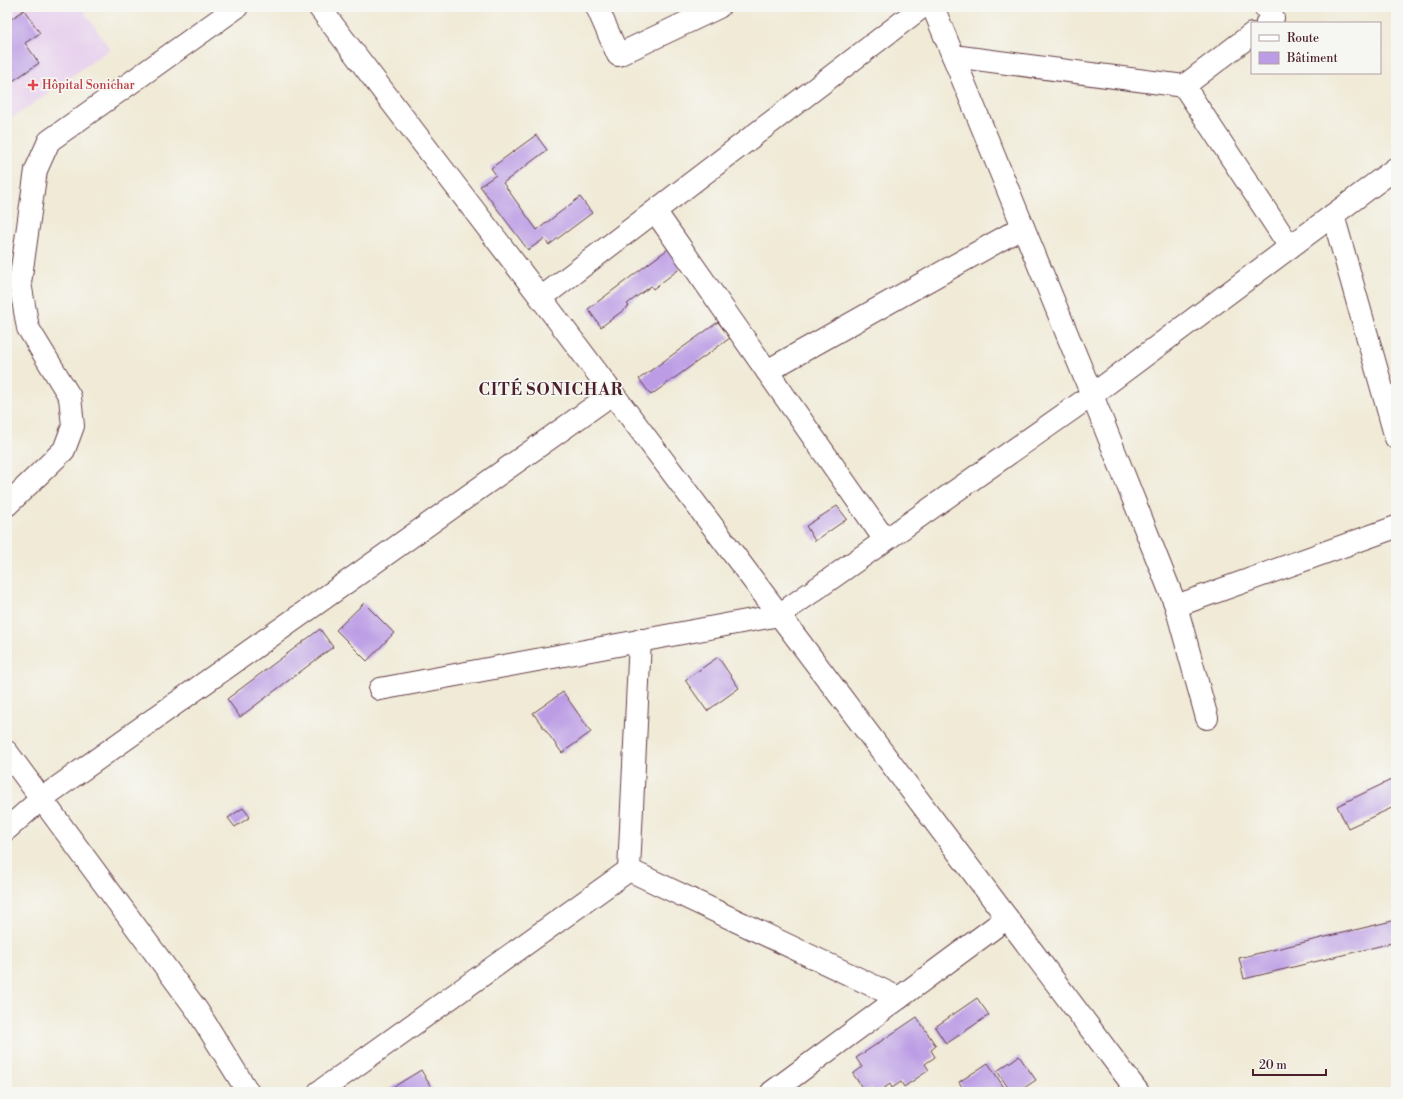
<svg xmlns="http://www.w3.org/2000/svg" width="1403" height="1099" font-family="'Libre Bodoni',serif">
<rect width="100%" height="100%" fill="#f6f6f2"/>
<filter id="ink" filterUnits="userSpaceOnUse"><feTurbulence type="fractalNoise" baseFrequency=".025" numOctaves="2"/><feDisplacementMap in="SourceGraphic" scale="8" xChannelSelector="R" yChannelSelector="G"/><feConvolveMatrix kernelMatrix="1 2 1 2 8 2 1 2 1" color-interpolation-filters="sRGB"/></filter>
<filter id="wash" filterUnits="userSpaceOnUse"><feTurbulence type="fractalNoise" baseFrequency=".012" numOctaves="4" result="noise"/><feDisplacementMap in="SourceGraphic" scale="16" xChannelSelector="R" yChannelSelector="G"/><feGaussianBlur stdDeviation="0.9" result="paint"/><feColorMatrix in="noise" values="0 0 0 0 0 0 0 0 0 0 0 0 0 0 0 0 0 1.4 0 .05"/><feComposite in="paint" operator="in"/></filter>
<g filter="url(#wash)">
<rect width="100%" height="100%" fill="#f0ead6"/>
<!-- built -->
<path fill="#e8d2ee" d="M7,7H81L110,49L7,122Z"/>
<g id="blocks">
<!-- building -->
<g fill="#bc9de5">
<path d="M24,10L40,33L25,43L39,63L7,85V22Z"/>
<path d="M536,135L547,150L503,183L537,230L580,197L592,213L549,245L544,239L528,250L480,186L496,175L491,168Z"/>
<path d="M668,249L682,267L653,289L651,286L627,304L629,306L601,327L588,309Z"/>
<path d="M718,322L730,338L651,395L639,379Z"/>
<path d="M837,506L847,519L815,541L806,526Z"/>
<path d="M364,603L394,633L367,661L336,630Z"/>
<path d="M320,629L333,647L240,717L227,699Z"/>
<path d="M718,657L739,688L707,711L685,680Z"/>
<path d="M563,692L591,732L562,753L533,713Z"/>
<path d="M1391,780L1396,790V806L1348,828L1337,806Z"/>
<path d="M243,808L250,817L235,827L228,818Z"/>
<path d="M1396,920V942L1244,979L1239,958Z"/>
<path d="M977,998L989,1015L946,1044L935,1027Z"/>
<path d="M917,1017L936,1046L931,1050L935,1057L925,1064L929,1070L904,1087L901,1082L892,1088L890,1084L879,1092H875L871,1087L865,1092L853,1074L862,1067L856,1058Z"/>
<path d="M1019,1056L1036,1080L1018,1092H1011L997,1071Z"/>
<path d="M988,1063L1007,1092H965L959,1082Z"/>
<path d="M421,1070L434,1092H385Z"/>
</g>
</g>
</g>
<g filter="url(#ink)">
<use href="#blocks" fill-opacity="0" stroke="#633d45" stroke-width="1"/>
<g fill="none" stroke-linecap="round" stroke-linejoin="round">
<defs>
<g id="street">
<path d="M597,7L618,55L719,7"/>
<path d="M933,7L1092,395L1176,606L1207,718"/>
<path d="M1265,7L1273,18L1267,23"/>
<path d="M1252,34L1184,86L1290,247"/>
<path d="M953,56L1184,86"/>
<path d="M655,211L885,540"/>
<path d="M1333,215L1396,438"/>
<path d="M541,298L922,7"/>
<path d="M767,371L1023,227"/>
<path d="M7,505L64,450L73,426L70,397L28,328L20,283L36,170L49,141L237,7"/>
<path d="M1176,606L1396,527"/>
<path d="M380,689L779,615L1092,395L1396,168"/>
<path d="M7,752L197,1010L248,1092"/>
<path d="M7,829L41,799L612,394"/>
<path d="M629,870L640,640"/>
<path d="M319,1092L629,870L899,998"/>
<path d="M772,1092L1007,918"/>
</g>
<path id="secondary" d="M319,7L541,298L1138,1092"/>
</defs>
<!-- street casing -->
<use href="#street" stroke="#633d45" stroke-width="24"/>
<!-- secondary casing -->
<use href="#secondary" stroke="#633d45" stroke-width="24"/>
<!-- street -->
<use href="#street" stroke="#fff" stroke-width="22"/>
<!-- secondary -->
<use href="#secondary" stroke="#fff" stroke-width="22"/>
</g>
</g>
<!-- markers -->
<path fill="#e0444e" stroke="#f6f6f2" stroke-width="1.5" d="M31 79h4v4h4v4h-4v4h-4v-4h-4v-4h4z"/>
<g text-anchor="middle" stroke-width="3.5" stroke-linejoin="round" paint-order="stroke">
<!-- health labels -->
<g font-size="12" fill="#be3a42" stroke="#f6f6f2" text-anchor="start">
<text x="42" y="89">Hôpital Sonichar</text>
</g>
<!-- district labels -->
<g font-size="16" font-weight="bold" letter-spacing="1" fill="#4a1f2b" stroke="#f6f6f2">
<text x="551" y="395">CITÉ SONICHAR</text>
</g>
</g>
<!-- margin -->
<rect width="1403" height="1099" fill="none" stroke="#f6f6f2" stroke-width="24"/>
<!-- legend -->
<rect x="1251" y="22" width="130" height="52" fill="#f6f6f2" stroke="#b1a0a2"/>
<rect x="1259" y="35" width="20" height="6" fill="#ffffff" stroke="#b1a0a2"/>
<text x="1287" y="42" font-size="12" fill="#4a1f2b">Route</text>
<rect x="1259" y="52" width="20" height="12" fill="#bc9de5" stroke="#b1a0a2"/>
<text x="1287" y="62" font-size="12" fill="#4a1f2b">Bâtiment</text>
<!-- scale -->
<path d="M1253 1069v6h73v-6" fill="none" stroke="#4a1f2b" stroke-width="2"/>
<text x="1259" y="1069" font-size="12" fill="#4a1f2b" stroke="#f6f6f2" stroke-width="3" paint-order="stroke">20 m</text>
</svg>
